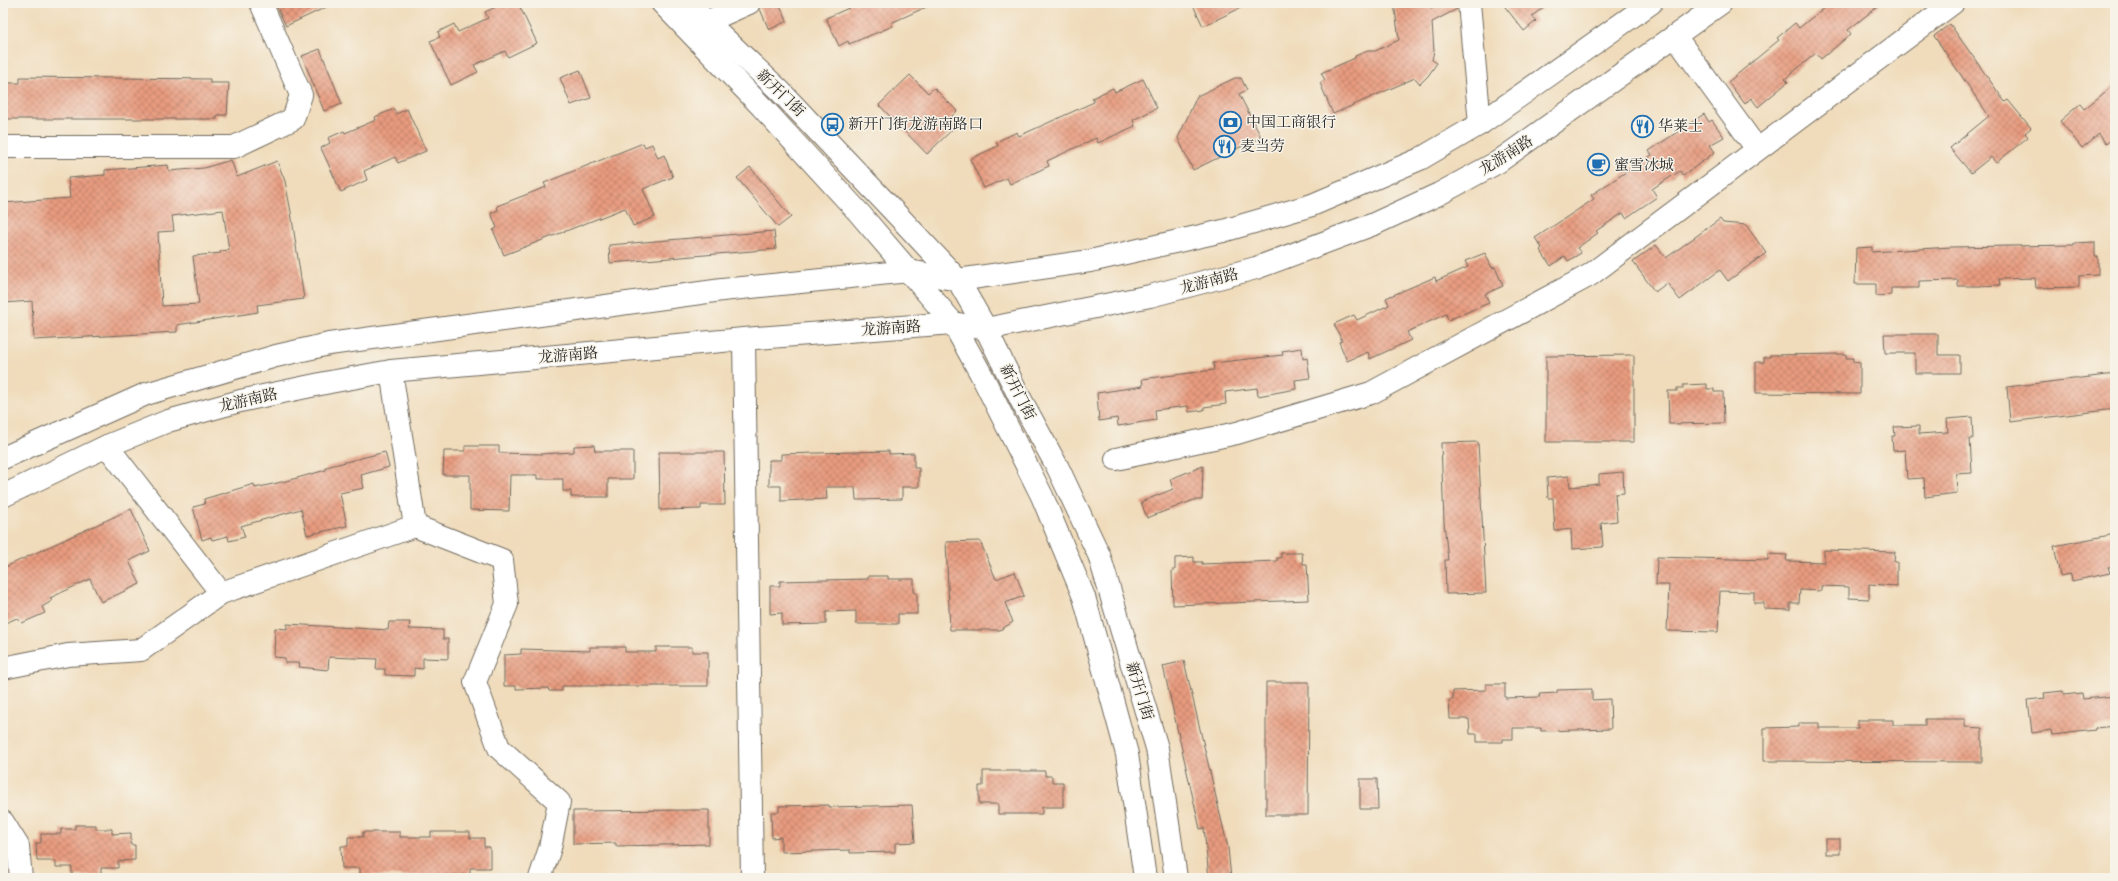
<svg xmlns="http://www.w3.org/2000/svg" width="2118" height="881" font-family="'EB Garamond','Noto Serif SC',serif">
<defs>
<pattern id="building-cross-hatch" width="8" height="8" patternUnits="userSpaceOnUse"><rect width="8" height="8" fill="#e89b7f"/><path d="M0 0l8 8M0 8l8-8" fill="none" stroke="#bc7f68"/></pattern>
</defs>
<rect width="100%" height="100%" fill="#f7f3e8"/>
<filter id="ink" filterUnits="userSpaceOnUse"><feTurbulence type="fractalNoise" baseFrequency=".025" numOctaves="2"/><feDisplacementMap in="SourceGraphic" scale="8" xChannelSelector="R" yChannelSelector="G"/><feConvolveMatrix kernelMatrix="1 2 1 2 8 2 1 2 1" color-interpolation-filters="sRGB"/></filter>
<filter id="wash" filterUnits="userSpaceOnUse"><feTurbulence type="fractalNoise" baseFrequency=".012" numOctaves="4" result="noise"/><feDisplacementMap in="SourceGraphic" scale="16" xChannelSelector="R" yChannelSelector="G"/><feGaussianBlur stdDeviation="0.9" result="paint"/><feColorMatrix in="noise" values="0 0 0 0 0 0 0 0 0 0 0 0 0 0 0 0 0 1.4 0 .05"/><feComposite in="paint" operator="in"/></filter>
<g filter="url(#wash)">
<rect width="100%" height="100%" fill="#f0dcbb"/>
<g id="blocks">
<!-- building -->
<g fill="url(#building-cross-hatch)" fill-rule="evenodd">
<path d="M275,3H335L286,26Z"/>
<path d="M504,3H518L537,43L508,57L505,51L474,65L478,72L451,85L430,41L440,37L438,32L454,24L458,32L488,18L485,12Z"/>
<path d="M761,3H779L787,21L769,30L760,9Z"/>
<path d="M847,3H935L891,23L893,26L849,44L848,41L839,46L826,18L849,8Z"/>
<path d="M1192,3H1251L1203,26Z"/>
<path d="M1394,3H1431V8L1457,6V9L1432,22L1434,51L1432,60L1437,63L1428,76L1420,84L1415,78L1333,114L1320,83L1325,80L1321,73L1355,58V56L1368,51H1375L1399,40Z"/>
<path d="M1502,3H1549L1532,16L1536,21L1524,31Z"/>
<path d="M1830,3H1882L1848,30L1851,34L1821,59L1816,53L1785,79L1788,82L1758,107L1751,98L1745,104L1728,82L1779,40L1777,38L1795,23L1799,28Z"/>
<path d="M1950,24L2005,102L2008,100L2031,128L2025,133L2028,137L1996,163L1991,157L1971,173L1950,148L1989,116L1934,36Z"/>
<path d="M320,49L342,104L324,111L302,56Z"/>
<path d="M580,70L591,98L571,105L560,78Z"/>
<path d="M910,75L928,93L934,88L957,111L951,117L958,124L927,154L879,105Z"/>
<path d="M20,77L210,79V83H229L227,115H217V119H3V83H20Z"/>
<path d="M1235,78H1241L1247,90L1239,94L1261,137L1193,170L1178,138L1197,96Z"/>
<path d="M1143,79L1157,108L1133,120L1135,126L1098,143L1096,138L1047,161L1049,166L1010,184L1007,178L984,188L970,159L998,146L996,142L1017,132L1019,136L1094,102L1092,98L1113,88L1115,92Z"/>
<path d="M2115,84V136L2106,144L2099,134L2082,148L2060,121L2080,104L2084,109Z"/>
<path d="M394,109L396,114L407,109L426,151L398,163L395,157L364,171L367,180L341,192L321,148L330,143L328,138L344,131L345,133L376,120L375,117Z"/>
<path d="M1704,114L1709,122L1712,120L1724,137L1710,145L1715,152L1683,176L1680,171L1652,189L1657,197L1639,209L1626,218L1623,213L1596,231L1598,233L1577,248L1581,253L1568,261L1565,256L1551,266L1540,250L1542,248L1535,238L1594,199L1591,195L1652,155L1649,151Z"/>
<path d="M643,143L645,147L652,144L658,158L664,155L673,177L643,189L655,217L633,226L625,208L504,255L493,230L497,228L491,213L498,210L497,206L546,187L544,183Z"/>
<path d="M231,160L237,177L277,161L285,181L291,212L304,299L257,305L258,312L177,325V332L34,340L32,301L3,303V203L70,198L68,178L105,175V170L168,165L169,171L204,168ZM223,210L229,250L220,251L221,253L193,256L199,304L162,306L158,232L174,231L172,216Z"/>
<path d="M750,167L791,217L778,227L737,178Z"/>
<path d="M1720,219L1723,223L1746,225L1766,253L1728,281L1720,270L1680,300L1667,283L1655,292L1633,262L1656,245L1666,258Z"/>
<path d="M774,231L776,249L610,263L609,245Z"/>
<path d="M2095,242V256H2098V275L2079,276V287L2036,288L2035,278L1999,279L2000,285L1981,286H1958V280L1919,281V288H1891V295L1876,296V284H1855L1856,248L1872,247V252L1951,247L2074,245V243Z"/>
<path d="M1485,253L1492,268L1495,267L1503,286L1485,294L1489,303L1448,320L1446,314L1407,332L1411,340L1370,359L1368,352L1347,361L1339,342L1342,341L1334,324L1354,315L1357,320L1389,305L1386,298L1435,277L1436,281L1468,267L1465,261Z"/>
<path d="M1884,334H1938V355H1960V373H1915V353H1885Z"/>
<path d="M1302,348L1303,359L1307,358L1310,378L1295,380L1296,389L1258,396L1257,388L1225,392L1226,404L1204,407V410L1189,412L1188,406L1155,410L1156,420L1118,426L1117,418L1099,421L1097,393L1143,386L1142,379L1214,370L1213,363L1283,355L1282,351Z"/>
<path d="M1846,354V358H1853V362L1860,363V394L1756,393V362H1764V357H1770V355Z"/>
<path d="M1634,355V442H1546V356Z"/>
<path d="M2115,374V409L2010,422L2007,387Z"/>
<path d="M1707,384V389H1714V392H1723L1724,423L1669,424L1668,391H1677V388H1683V385Z"/>
<path d="M1972,417L1973,439H1970L1972,473L1956,474L1957,493L1925,497L1924,478L1907,479L1905,450L1893,451L1892,436H1895L1894,427L1919,426V434L1948,432L1947,419Z"/>
<path d="M1478,442L1486,593L1446,594L1445,560H1448L1444,522L1441,443Z"/>
<path d="M594,445L595,451H633V479H608V497H571V491H563V479H537V475H510L509,511L470,510V475H443L444,451H465V446H499V453L541,454L574,452V446Z"/>
<path d="M889,451V454L914,453V468H919V487H902V499L856,500L855,487H826L827,499L781,501V486H769V460H781V454Z"/>
<path d="M385,452L389,467L361,475L364,488L340,493L347,526L307,535L301,509L241,526L245,537L229,541L228,536L212,540L211,537L202,540L193,507L205,504L204,499L254,484L255,488L286,481L326,470V467Z"/>
<path d="M659,452H724L725,505H701V509L660,510Z"/>
<path d="M1203,466L1202,500H1194L1147,518L1141,502L1173,489L1170,479Z"/>
<path d="M1623,472L1624,493L1615,494L1617,521L1601,523L1603,547L1572,549L1571,529L1555,531L1553,498H1548L1547,478L1569,476L1570,487L1599,484V474Z"/>
<path d="M131,509L150,551L129,561L140,584L101,602L90,579L50,598L52,601L42,607L45,613L22,623L17,618L3,624V568Z"/>
<path d="M2115,534V566L2108,567L2110,573L2072,581L2071,574L2060,576L2054,546Z"/>
<path d="M980,541L996,579L1015,572L1024,596L1005,603L1013,622L1000,630H950L946,542Z"/>
<path d="M1824,550L1895,552L1894,562H1897V586L1869,584V599L1849,598V587L1821,586V591L1800,590L1799,603H1790V610L1764,609V603H1754V592L1720,591L1718,632L1667,631L1669,585H1656L1657,557L1768,560V554L1787,555L1786,561L1824,562Z"/>
<path d="M1281,553H1302L1303,564H1307L1309,600L1173,605L1172,570H1175V558L1194,557V562H1202V564L1277,561V558H1281Z"/>
<path d="M868,576H888V579H914V593H917V614H898V624H856V611L826,612V624L782,625V613L770,614V586H780V581L868,579Z"/>
<path d="M389,622H410L409,629L443,630V639H448V659L423,658V669L414,668V676L385,675V669H376L377,659L329,657L328,670L299,667L300,663H285V658L274,657L275,628L287,629V624L388,630Z"/>
<path d="M590,647H625V652H656V647H692V652H708V686H562V691H549L548,688L516,689V686H504V655L521,654V649L590,651Z"/>
<path d="M1184,661L1228,848L1231,878H1209L1204,828L1200,829L1163,666Z"/>
<path d="M1266,682H1309L1308,815H1266Z"/>
<path d="M1486,684H1505V698L1540,697L1539,694L1557,693V690L1592,689V700L1610,699L1611,729L1541,731V728H1513V739H1503V742H1477V734H1470L1469,719H1450L1449,700H1453V691L1486,690Z"/>
<path d="M2063,691L2064,695L2082,693L2083,699L2115,696V726L2095,728V730L2052,735L2051,730L2032,733L2028,700L2045,698L2044,693Z"/>
<path d="M1925,719H1965V727L1982,728V762L1764,761V728L1799,727V723H1819V728H1858V720H1893V725H1925Z"/>
<path d="M983,771H1045V776H1052V782H1063V807H1042V814H998V804H979V786H983Z"/>
<path d="M1360,779H1377L1378,809H1360Z"/>
<path d="M829,805V807L912,805L915,842L895,843V852L850,853V850L781,852V837L772,838L771,812H779V806Z"/>
<path d="M693,810H709V844L616,846V843L573,844V811Z"/>
<path d="M75,825H96V829H112V834L131,833V845H135V860L118,861V868H101V875L91,876H72V867H56V861H37L36,843H41V834H61V829H75Z"/>
<path d="M363,832H400V837H431V832H470V838H484V847H490V868H470V875L405,876L360,875V868H342L341,846H348V837H363Z"/>
<rect x="1826" y="839" width="14" height="15"/>
</g>
</g>
</g>
<g filter="url(#ink)">
<use href="#blocks" fill-opacity="0" stroke="#70695d" stroke-width="1"/>
<g fill="none" stroke-linecap="round" stroke-linejoin="round">
<defs>
<g id="minor">
<path d="M662,3L762,107L860,214L953,323L981,374L1042,496L1084,597L1127,754L1145,878"/>
<path d="M687,3L780,91L902,220L958,280L986,329L1021,400L1058,468L1099,555L1157,748L1176,878"/>
<path d="M1469,3L1480,124"/>
<path d="M706,22L749,3"/>
<path d="M1675,36L1757,149"/>
<path d="M3,147H234L293,119L301,95L261,3"/>
<path d="M744,339L752,878"/>
<path d="M391,371L415,526"/>
<path d="M107,446L221,593"/>
<path d="M1116,459L1237,433L1371,393L1590,275L1953,3"/>
<path d="M3,668L68,655L141,650L221,593L415,526L502,560L507,604L475,682L499,748L559,802L550,848L540,878"/>
<path d="M3,822L18,846L21,878"/>
</g>
<g id="major">
<path d="M3,458L146,394L276,356L329,344L722,290L909,271L958,280L1090,261L1223,231L1312,205L1420,159L1480,124L1651,3"/>
<path d="M3,496L107,446L168,421L240,401L330,382L391,371L744,339L953,323L986,329L1150,296L1256,268L1374,224L1439,194L1498,162L1721,3"/>
</g>
</defs>
<!-- minor casing -->
<use href="#minor" stroke="#70695d" stroke-width="24"/>
<!-- major casing -->
<use href="#major" stroke="#70695d" stroke-width="24"/>
<!-- minor -->
<use href="#minor" stroke="#fff" stroke-width="22"/>
<!-- major -->
<use href="#major" stroke="#fff" stroke-width="22"/>
</g>
</g>
<!-- icons -->
<defs>
<symbol id="bank-ring" viewBox="-11 -11 22 22"><circle r="9.5" fill="#f7f3e8" stroke="#1f6fb2" stroke-width="1.5"/><path d="M-6-4H6V4H-6ZM0-2.3a2.3 2.3 0 1 0 0 4.6a2.3 2.3 0 1 0 0-4.6Z" fill="#1f6fb2"/></symbol>
<symbol id="bus-ring" viewBox="-11 -11 22 22"><circle r="9.5" fill="#f7f3e8" stroke="#1f6fb2" stroke-width="1.5"/><path d="M-5-6H5V4H4V6H2V4H-2V6H-4V4H-5ZM-3.5-4V0h7V-4ZM-3.5 1.2v1.5H-2V1.2ZM2 1.2v1.5H3.5V1.2Z" fill="#1f6fb2"/></symbol>
<symbol id="restaurant-ring" viewBox="-11 -11 22 22"><circle r="9.5" fill="#f7f3e8" stroke="#1f6fb2" stroke-width="1.5"/><path d="M-5-6h1v4h1v-4h1v4h1v-4h1v5L-1.5 .5V6h-2V.5L-5-1ZM5-6V6H3V1.5H1.5Q1.5-4 5-6Z" fill="#1f6fb2"/></symbol>
<symbol id="cafe-ring" viewBox="-11 -11 22 22"><circle r="9.5" fill="#f7f3e8" stroke="#1f6fb2" stroke-width="1.5"/><path d="M-5.5-4.5H6V0H3Q3 3.5 0 3.5H-2.5Q-5.5 3.5-5.5 0ZM3-3.2v2h1.7v-2ZM-6 4.5H4V6H-6Z" fill="#1f6fb2"/></symbol>
</defs>
<g fill-rule="evenodd">
<use href="#bank-ring" x="1218" y="110" width="25" height="25"/>
<use href="#bus-ring" x="820" y="112" width="25" height="25"/>
<use href="#restaurant-ring" x="1630" y="114" width="25" height="25"/>
<use href="#restaurant-ring" x="1212" y="134" width="25" height="25"/>
<use href="#cafe-ring" x="1586" y="152" width="25" height="25"/>
</g>
<g text-anchor="middle" stroke-width="3" stroke-linejoin="round" paint-order="stroke">
<!-- street labels -->
<g font-size="15" fill="#2b2b2b" stroke="#f7f3e8">
<text transform="translate(781 93) rotate(44)" y="5">新开门街</text>
<text transform="translate(1506 155) rotate(-32)" y="5">龙游南路</text>
<text transform="translate(1209 281) rotate(-15)" y="5">龙游南路</text>
<text transform="translate(891 328) rotate(-4)" y="5">龙游南路</text>
<text transform="translate(568 355) rotate(-5)" y="5">龙游南路</text>
<text transform="translate(1018 392) rotate(63)" y="5">新开门街</text>
<text transform="translate(248 400) rotate(-13)" y="5">龙游南路</text>
<text transform="translate(1140 691) rotate(73)" y="5">新开门街</text>
</g>
<!-- poi labels -->
<g font-size="15" fill="#2b2b2b" stroke="#f7f3e8" text-anchor="start">
<text x="1246" y="127">中国工商银行</text>
<text x="848" y="129">新开门街龙游南路口</text>
<text x="1658" y="131">华莱士</text>
<text x="1240" y="151">麦当劳</text>
<text x="1614" y="170">蜜雪冰城</text>
</g>
</g>
<!-- margin -->
<rect width="2118" height="881" fill="none" stroke="#f7f3e8" stroke-width="16"/>
</svg>
